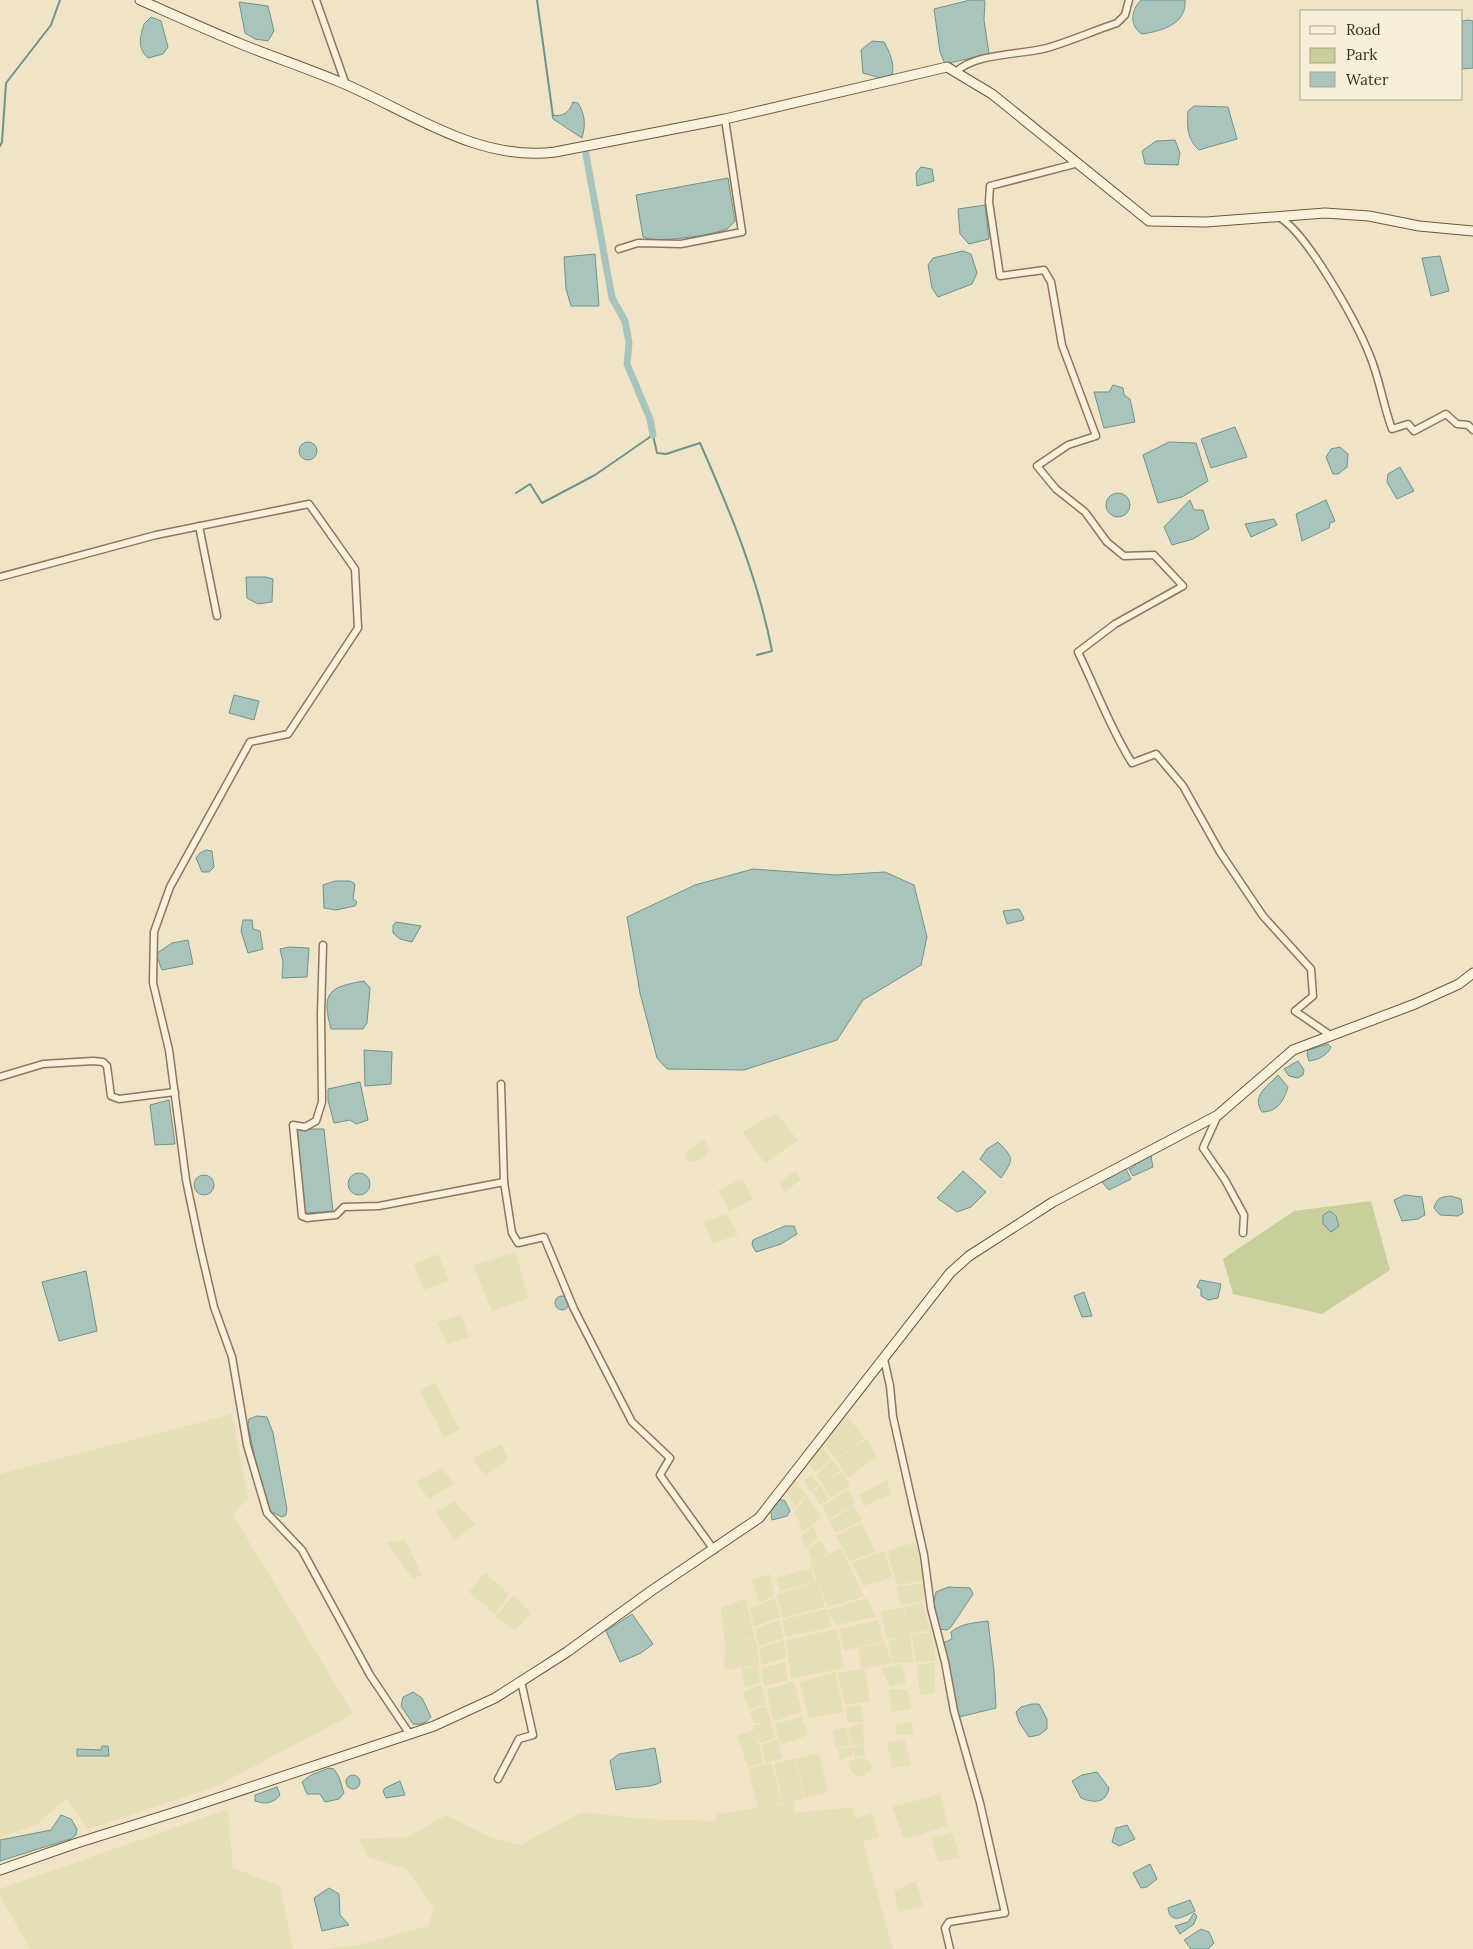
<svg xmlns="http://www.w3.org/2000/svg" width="1473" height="1949" font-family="Lora,serif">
<rect width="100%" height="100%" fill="#f0e4c8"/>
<!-- farmland -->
<g fill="#e6deb5">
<path d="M776,1113L798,1140L765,1163L742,1132Z"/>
<path d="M704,1139L710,1150L701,1160L688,1162L685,1152Z"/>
<path d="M795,1171L801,1180L784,1192L779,1183Z"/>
<path d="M742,1179L753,1199L729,1211L718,1190Z"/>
<path d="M727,1214L738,1235L712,1243L704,1222Z"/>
<path d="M516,1252L528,1298L492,1311L473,1265Z"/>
<path d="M438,1254L449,1281L424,1290L414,1264Z"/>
<path d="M461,1314L469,1337L447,1344L437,1322Z"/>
<path d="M435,1383L460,1429L445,1438L420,1391Z"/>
<path d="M232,1414L248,1498L233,1515L353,1714L215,1787L88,1829L66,1799L36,1825L0,1837V1474Z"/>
<path d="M846,1415L865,1438L836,1459L822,1442Z"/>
<path d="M866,1439L877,1456L848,1478L836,1460Z"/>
<path d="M501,1444L508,1459L485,1476L473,1458Z"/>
<path d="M821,1445L831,1458L815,1472L807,1463Z"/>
<path d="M832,1459L840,1471L823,1484L816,1475Z"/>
<path d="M442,1468L454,1484L429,1499L416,1482Z"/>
<path d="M842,1472L850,1486L831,1498L823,1485Z"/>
<path d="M811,1475L820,1485L810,1492L804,1481Z"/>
<path d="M887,1480L891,1494L864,1506L859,1495Z"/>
<path d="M793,1481L806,1495L795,1507L786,1490Z"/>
<path d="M821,1486L829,1500L819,1505L813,1492Z"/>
<path d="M848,1490L855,1503L829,1520L822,1506Z"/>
<path d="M807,1495L821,1518L803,1532L795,1512Z"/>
<path d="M454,1501L475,1525L454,1540L436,1512Z"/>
<path d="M853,1506L863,1520L836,1533L829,1522Z"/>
<path d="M862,1523L875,1552L850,1561L836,1536Z"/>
<path d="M813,1526L819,1538L806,1548L801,1536Z"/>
<path d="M405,1540L422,1575L413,1579L387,1542Z"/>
<path d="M820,1540L827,1553L819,1558L841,1549L864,1596L828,1607L818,1582L825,1607L782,1618L777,1595L817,1581L810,1561L812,1560L808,1549Z"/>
<path d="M916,1542L923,1581L897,1585L887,1551Z"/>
<path d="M884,1551L892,1578L863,1586L852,1563Z"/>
<path d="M811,1568L815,1581L780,1591L776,1578Z"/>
<path d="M485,1573L509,1594L495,1614L469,1592Z"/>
<path d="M770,1574L774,1595L759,1603L752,1580Z"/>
<path d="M926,1583L924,1601L901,1605L896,1587Z"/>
<path d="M514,1595L531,1613L515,1631L495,1617Z"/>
<path d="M746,1598L754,1637L737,1641L755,1638L758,1648L759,1665L724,1670L725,1644L721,1608Z"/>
<path d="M775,1598L780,1617L754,1627L750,1608Z"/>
<path d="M867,1598L876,1617L836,1625L827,1610Z"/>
<path d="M922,1603L930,1630L910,1634L913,1663H893L888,1642L903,1636L887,1639L881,1612L903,1607L907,1635L904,1607Z"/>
<path d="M826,1609L832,1627L786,1637L782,1620Z"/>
<path d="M779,1620L784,1638L759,1646L755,1629Z"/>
<path d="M878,1620L883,1641L844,1651L839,1629Z"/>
<path d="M837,1629L844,1668L791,1679L786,1640Z"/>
<path d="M931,1632L936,1661L916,1662L912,1635Z"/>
<path d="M784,1640L786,1658L761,1665L760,1648Z"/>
<path d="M885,1642L892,1663L860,1669L859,1648Z"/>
<path d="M785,1662L788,1680L764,1686L761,1668Z"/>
<path d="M935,1662V1693L920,1695L917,1665Z"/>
<path d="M902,1664L906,1683L890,1687L881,1668Z"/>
<path d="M758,1666L760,1682L745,1688L741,1669Z"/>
<path d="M865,1669L870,1701L845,1705L837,1673Z"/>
<path d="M835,1672L844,1712L809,1718L799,1682Z"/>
<path d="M794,1681L802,1712L773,1722L767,1690Z"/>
<path d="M761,1684L766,1704L749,1709L743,1693Z"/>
<path d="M889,1689L908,1690L911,1709L892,1712Z"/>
<path d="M861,1705L864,1722H847L846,1708Z"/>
<path d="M766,1706L776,1738L760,1743L756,1735L764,1762L748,1767L737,1735L754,1730L753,1726L765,1723H754L750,1712Z"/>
<path d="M802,1717L808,1735L780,1745L775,1724Z"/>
<path d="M912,1722L913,1734L896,1735L895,1724Z"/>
<path d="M863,1723L864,1742L851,1746L848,1728Z"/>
<path d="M846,1727L850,1745L836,1748L833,1731Z"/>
<path d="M777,1739L783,1758L766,1763L761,1745Z"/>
<path d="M905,1740L911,1765L892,1768L887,1742Z"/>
<path d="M864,1743L865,1755L855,1758L853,1747Z"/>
<path d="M852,1747L853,1756L840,1760L838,1750Z"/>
<path d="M819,1753L828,1792L805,1798L796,1759Z"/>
<path d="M864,1757L872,1765L870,1772L861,1777L851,1772L848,1761Z"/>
<path d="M795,1758L804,1798L789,1803L794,1802L795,1813L853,1807L856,1818L872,1813L879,1837L863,1842L893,1949H325L358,1945L428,1926L434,1908L406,1869L368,1857L358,1839L408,1837L446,1815L490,1837L520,1845L582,1812L645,1819L717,1821L716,1814L758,1808L748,1769L771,1763L782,1803L771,1806L783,1804L774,1764Z"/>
<path d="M940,1794L948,1826L904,1839L892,1807Z"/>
<path d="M228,1809L233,1868L280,1886L293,1949H30L0,1895V1889Z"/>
<path d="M952,1832L960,1858L938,1862L931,1838Z"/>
<path d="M916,1881L923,1906L899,1912V1914L894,1891Z"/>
</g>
<!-- green -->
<path fill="#c9cf9b" d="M1371,1201L1390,1270L1322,1314L1233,1294L1223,1259L1294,1211Z"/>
<!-- water -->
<g fill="#a9c4bc" stroke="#6f938a">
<path d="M970,0H984L985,2L984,20L989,54L945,64L940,52L934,9Z"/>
<path d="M1141,0H1185C1187,24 1162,31 1142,34C1129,26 1131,10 1141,0Z"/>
<path d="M239,2L268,6L274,31L268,41L255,39L245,33Z"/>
<path d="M151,17L161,21L168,47L163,54L148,58C137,48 140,37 144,24Z"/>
<path d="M1468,20L1473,21V68L1462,69V21Z"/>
<path d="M872,41L884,42C890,52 895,65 892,76L881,78L863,73L861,50Z"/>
<path d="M573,102L578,103C585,115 586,124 582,138L553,119L552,115C563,117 569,113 573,102Z"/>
<path d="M1194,106L1228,107L1237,139L1199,150C1187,139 1187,127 1188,111Z"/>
<path d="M1175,140L1180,153L1178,165L1145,164L1142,151L1156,141Z"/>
<path d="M921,167L932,169L934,181L917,186L916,173Z"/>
<path d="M728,178L735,221C733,223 730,227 727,229C713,235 655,244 643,237L636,195Z"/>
<path d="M985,205L989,239L969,244L960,234L958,209Z"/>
<path d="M963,251L971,254L977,273L972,284L938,297L932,288L928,265L933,258Z"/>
<path d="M595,254L599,306H571L566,289L564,257Z"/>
<path d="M1440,256L1449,291L1431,296L1422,258Z"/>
<path d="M1113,385L1123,388L1124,395L1130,399L1135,422L1104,428L1094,392H1109Z"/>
<path d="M1235,427L1247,457L1211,468L1201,439Z"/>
<circle cx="308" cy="451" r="9"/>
<path d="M1169,442L1196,443L1208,481L1182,497L1158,503L1143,455Z"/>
<path d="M1340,447L1348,454L1347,467L1338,474H1333L1326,457L1331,449Z"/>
<path d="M1400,467L1414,491L1397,499L1387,482L1388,474Z"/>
<circle cx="1118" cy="505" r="12"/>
<path d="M1190,500L1194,510H1203L1209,529L1193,539L1172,545L1164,527Z"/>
<path d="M1326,500L1335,521L1330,523L1329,528L1302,541L1296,514Z"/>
<path d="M1274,519L1277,525L1251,537L1245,524Z"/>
<path d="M246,577H266L273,579L272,602L258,604L247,598Z"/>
<path d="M234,695L259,701L254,720L229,713Z"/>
<path d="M206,850L212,851L214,867L209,872H202L196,858L200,853Z"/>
<path d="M753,869L836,875L885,872L914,885L927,937L921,965L863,1000L837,1040L744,1070L667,1069L657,1058L640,993L627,917L695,885Z"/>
<path d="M335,881H350L355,884L353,899L357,902L355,906L336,910L324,908L323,885Z"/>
<path d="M1019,909L1024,918L1023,920L1007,924L1003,911Z"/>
<path d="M243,920H252L253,929L260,931L263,949L248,953L241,931Z"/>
<path d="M396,922L421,926L412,942L400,939L393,933V925Z"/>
<path d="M188,940L193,964L162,970L156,954L172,943Z"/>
<path d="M289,947L309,948L307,977L282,978L283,962L280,949Z"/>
<path d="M364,981L370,988L367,1023L363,1029H331C321,992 329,987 364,981Z"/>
<path d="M1328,1044L1331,1047C1328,1055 1318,1060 1309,1061L1307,1054L1308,1050Z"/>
<path d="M364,1050L392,1052L391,1084L365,1086Z"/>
<path d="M1298,1061L1304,1070L1303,1075L1298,1078L1289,1076L1284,1069Z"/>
<path d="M1278,1075L1288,1087C1284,1101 1277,1112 1262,1112C1251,1096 1267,1087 1278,1075Z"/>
<path d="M360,1082L368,1120L356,1124L350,1120L334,1123L328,1100V1089Z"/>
<path d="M169,1100L175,1144L155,1145L150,1105Z"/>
<path d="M295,1129H324L333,1211L305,1213Z"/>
<path d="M998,1142C1014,1158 1014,1159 1001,1178L980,1159L987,1149Z"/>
<path d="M1151,1156L1153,1167L1133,1176L1129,1169L1134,1167L1138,1160Z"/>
<path d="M1126,1169L1131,1179L1109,1190L1100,1180Z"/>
<path d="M963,1171L986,1192L971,1207L957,1212L937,1198Z"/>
<circle cx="359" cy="1184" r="11"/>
<circle cx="204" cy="1185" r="10"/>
<path d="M1405,1195L1422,1197L1425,1215L1418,1219L1402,1221L1394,1200Z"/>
<path d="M1451,1196L1461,1199L1463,1213L1458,1216L1440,1215L1434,1208C1437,1197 1441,1197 1451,1196Z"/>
<path d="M1330,1211L1336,1216L1339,1226L1331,1232L1323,1224V1215Z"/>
<path d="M785,1226H794L797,1234L781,1244L756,1252L752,1245L753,1240Z"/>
<path d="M86,1271L97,1331L59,1341L42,1282Z"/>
<path d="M1200,1280L1221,1284L1218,1298L1208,1300L1201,1296V1289L1197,1287Z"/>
<path d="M1084,1292L1092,1316L1082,1317L1074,1296Z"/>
<circle cx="562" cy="1303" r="7"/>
<path d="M257,1416L267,1417L273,1433L287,1509L286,1515L282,1517L270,1511L261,1486L248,1425L249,1419Z"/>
<path d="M777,1498L785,1501L790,1511L787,1516L772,1520L770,1507Z"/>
<path d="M948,1587L970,1588L973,1594L951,1627L947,1630L939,1629L933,1605L936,1592Z"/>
<path d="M632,1614L653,1644L641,1653L620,1662L606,1631Z"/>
<path d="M988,1621L994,1671L996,1708L959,1717L943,1643L952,1639L951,1632C962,1623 974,1623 988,1621Z"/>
<path d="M413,1692L422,1698L431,1717C426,1723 421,1725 413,1724L401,1706L403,1697Z"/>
<path d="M1032,1704H1039L1047,1719V1729L1039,1735L1029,1737L1019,1722L1016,1712L1021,1707Z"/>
<path d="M102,1746H108L109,1756H77V1749L101,1750Z"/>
<path d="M655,1748L661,1782C650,1789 630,1786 616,1790L610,1761L619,1754Z"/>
<path d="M329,1768L334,1769L339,1777L344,1793L339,1799L325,1802L320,1794H307L302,1782L311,1775Z"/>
<path d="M1097,1772L1109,1788C1106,1804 1093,1803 1081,1798L1072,1781L1082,1775Z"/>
<circle cx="353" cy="1782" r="7"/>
<path d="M400,1781L405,1795L386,1798L383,1791L385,1788Z"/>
<path d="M277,1787L280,1795C274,1803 265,1805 255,1801V1795Z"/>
<path d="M61,1815L71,1819L77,1829L76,1835L70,1839L0,1861V1840L51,1830Z"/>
<path d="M1127,1825L1135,1839L1119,1846L1112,1842L1116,1828Z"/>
<path d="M1150,1864L1157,1879L1147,1887L1141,1888L1133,1873Z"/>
<path d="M329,1888L339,1894L340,1915L349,1925L322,1931L314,1898Z"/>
<path d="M1190,1900L1195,1911C1185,1916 1170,1926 1168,1908Z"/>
<path d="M1194,1913L1197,1916L1194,1924L1180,1934L1175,1926L1188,1922Z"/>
<path d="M1201,1929L1209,1932L1214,1943L1208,1949H1191L1184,1940Z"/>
</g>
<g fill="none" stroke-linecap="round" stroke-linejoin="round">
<!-- stream -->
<g stroke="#6f938a" stroke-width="2">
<path d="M537,0L553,116"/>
<path d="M0,146L2,142L6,83L51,25L60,0"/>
<path d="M653,435L657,453L666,454L700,443C730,511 758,578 772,651L757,655"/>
<path d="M516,493L530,484L542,503L595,475L650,437L653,428"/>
</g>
<!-- canal -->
<path stroke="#a9c4bc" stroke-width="7" d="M585,149L612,298L625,321L629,343L627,364L650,419L653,435"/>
<defs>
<g id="street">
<path d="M316,0L346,85"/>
<path d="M956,72C975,53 1020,55 1047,48C1071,41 1093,31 1117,23L1125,15L1129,0"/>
<path d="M1075,164L990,186L989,202L1000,276L1044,270L1051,282L1062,345L1096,436L1068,445L1037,466L1056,489L1085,512L1107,542L1124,556L1154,555L1183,586L1115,624L1078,652C1096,689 1110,728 1132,763L1156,754L1183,786L1220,852L1263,916L1311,969L1313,996L1295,1011L1330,1035"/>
<path d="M1279,217C1308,234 1357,323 1370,356C1380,380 1383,405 1392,429L1408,424L1414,431L1446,414L1457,424L1468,425L1473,430"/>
<path d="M619,249L638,243L681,244L742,232L725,119"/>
<path d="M199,526L217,616"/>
<path d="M0,577L156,535L309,504L355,569L358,628L288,734L250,742L170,887L154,932L153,983L169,1050L186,1180L200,1247L214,1307L232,1357L247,1445L267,1513L302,1550L370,1675L409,1733"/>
<path d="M323,945L321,1014L322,1102L316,1121L305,1127L293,1125L302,1216L307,1218L336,1215L344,1207L379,1206L504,1182L512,1233L518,1243L544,1237L574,1309L632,1422L670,1458L660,1475L714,1550"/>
<path d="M0,1077L43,1064L93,1061L103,1062L107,1066L111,1096L119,1099L175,1092"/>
<path d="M501,1084L504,1182"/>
<path d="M1218,1115L1203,1148L1225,1180L1244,1215L1243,1233"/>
<path d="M884,1359L890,1386L893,1417L924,1555L931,1608L945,1662L954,1711L980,1803L1005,1913L949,1922L945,1928L950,1949"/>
<path d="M498,1779L519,1739L533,1735L521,1681"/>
</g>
<g id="secondary">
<path d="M140,0C174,15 207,30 241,44C276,58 312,70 347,85C413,114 480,162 555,152L725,119L947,67L992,94L1149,221L1206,222L1325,213L1369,216L1419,226L1473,231"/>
<path d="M0,1870L77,1843L185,1809L434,1726L495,1698L567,1652L651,1591L759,1518L950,1273L969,1256L1053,1202L1218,1115L1293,1050L1415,1004L1459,984L1473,973"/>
</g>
</defs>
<!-- street casing -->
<use href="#street" stroke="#8d765c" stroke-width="9"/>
<!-- secondary casing -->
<use href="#secondary" stroke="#6f573f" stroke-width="11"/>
<!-- street -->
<use href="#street" stroke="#faf1dc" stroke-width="6"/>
<!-- secondary -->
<use href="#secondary" stroke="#faf1dc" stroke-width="9"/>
</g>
<!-- legend -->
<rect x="1300" y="10" width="162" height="90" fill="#f7eed8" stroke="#ada18e"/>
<rect x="1310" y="26" width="25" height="8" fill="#faf1dc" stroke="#ada18e"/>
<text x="1346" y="35" font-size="15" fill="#3d2e20">Road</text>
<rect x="1310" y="48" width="25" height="15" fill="#c9cf9b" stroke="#ada18e"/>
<text x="1346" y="60" font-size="15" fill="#3d2e20">Park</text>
<rect x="1310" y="72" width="25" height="15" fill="#a9c4bc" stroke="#ada18e"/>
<text x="1346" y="85" font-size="15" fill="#3d2e20">Water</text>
</svg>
